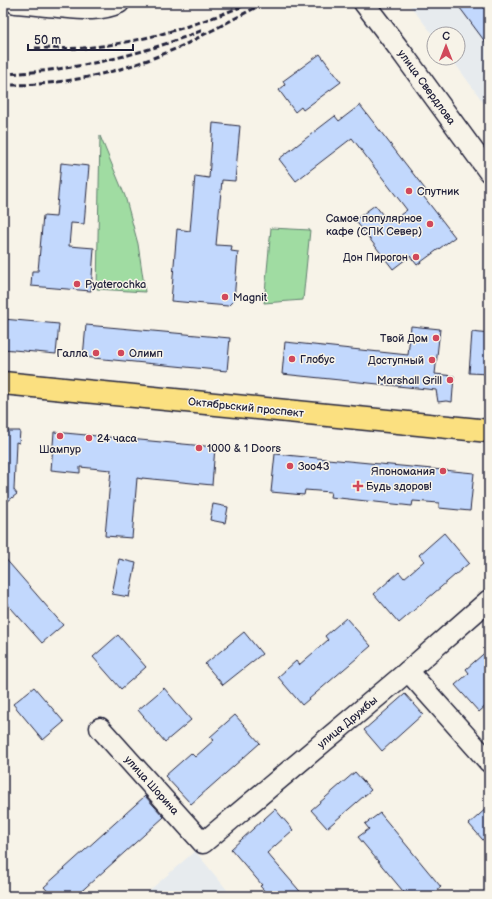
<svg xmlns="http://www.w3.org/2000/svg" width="492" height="899" font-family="'Balsamiq Sans',sans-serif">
<rect width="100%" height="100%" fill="#f7f3e8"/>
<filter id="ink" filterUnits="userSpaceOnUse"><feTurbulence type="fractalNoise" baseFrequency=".025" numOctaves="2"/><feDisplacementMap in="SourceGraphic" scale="8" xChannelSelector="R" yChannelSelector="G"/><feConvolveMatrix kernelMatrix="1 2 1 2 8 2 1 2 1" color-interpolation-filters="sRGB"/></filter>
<g filter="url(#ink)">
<!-- built -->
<g fill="#e7ebee">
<path d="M408,3H489V110L451,58H458V34H434V36Z"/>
<path d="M195,851L232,896H143Z"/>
</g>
<!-- green -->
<g fill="#a0dca2" stroke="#617f6e">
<path d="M100,136L125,196L138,244L145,292L97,289Z"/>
<path d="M271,228L310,230L303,300L264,303Z"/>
</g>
<!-- building -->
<g fill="#c2d8fd" stroke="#22223b">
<path d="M456,3H489V47L463,12Z"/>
<path d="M320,54L341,82L303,110L301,107L295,112L279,90L285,85L283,81Z"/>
<path d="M360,105L428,193L424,197L455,237L417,265L410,256L393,269L355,220L375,205L389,223L407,210L352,138L296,181L279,159L335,116L339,121Z"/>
<path d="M213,123L240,126L235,181L222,180L216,245L232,246L231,251L238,252L234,300L228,306L171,301L177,229L190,231L195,176L209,178Z"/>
<path d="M61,163L89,166L84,224L71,223L69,246L94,248L91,291L31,286L32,271H38L43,216L56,217Z"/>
<path d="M3,319L59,324L56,354L3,349Z"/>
<path d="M86,325L230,338L227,371L83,357Z"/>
<path d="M411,326L440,329L435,374L454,376L452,402L446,401L438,402L436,390L282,374L285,342L408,355Z"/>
<path d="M472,332L489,334V374L469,373Z"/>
<path d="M3,431H20L19,443L16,442L14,490L17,494L3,505Z"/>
<path d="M54,432L215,447L212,485L142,478V479L137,478L132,538L105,536L111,470L80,467V473L51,470Z"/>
<path d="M275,454L474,473L470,511L439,508V503L413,501L412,506L330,497L331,492L305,490L304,495L271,492Z"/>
<path d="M213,504L228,507L225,523L210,520Z"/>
<path d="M444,533L469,563L399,623L374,594L399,572L404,578L424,561L419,555Z"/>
<path d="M3,556L63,625L42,643L3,599Z"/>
<path d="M119,559L136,563L129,597L112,594Z"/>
<path d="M346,618L371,646L302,705L278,677L296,661L299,665L328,640L325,636Z"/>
<path d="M244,632L262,654L223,685L205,664Z"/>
<path d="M118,635L146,667L121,689L93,657Z"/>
<path d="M489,649V703L479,712L455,685L469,673L466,669Z"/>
<path d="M34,687L64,722L43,740L13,704Z"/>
<path d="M164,688L191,720L165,742L138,710Z"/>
<path d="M405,694L423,714L382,751L364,730Z"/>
<path d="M235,715L260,743L191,804L165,776L191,753L195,757L214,740L210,737Z"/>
<path d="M355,772L371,790L327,828L311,810Z"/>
<path d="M145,796L164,817L76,896H52L44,887Z"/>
<path d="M489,806V847L469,824Z"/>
<path d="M275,809L293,830L267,853L304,896H269L260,886L262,885L231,849Z"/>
<path d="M380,813L441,887L430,896H407L358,837L369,829L365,824Z"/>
</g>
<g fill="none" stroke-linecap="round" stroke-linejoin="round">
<defs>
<g id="minor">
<path d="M15,3C30,4 44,6 58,7C80,9 99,12 119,3"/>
<path d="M364,3L403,54L489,172"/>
<path d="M408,671L489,762"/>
<path d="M100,728L203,843L408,671L489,600"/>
</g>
<path id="major" d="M3,383L489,431"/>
</defs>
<!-- minor casing -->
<use href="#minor" stroke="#22223b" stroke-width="23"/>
<!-- major casing -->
<use href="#major" stroke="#22223b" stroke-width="25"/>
<!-- minor -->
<use href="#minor" stroke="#f7f3e8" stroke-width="20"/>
<!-- major -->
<use href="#major" stroke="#fbe080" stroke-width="22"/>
<!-- rail -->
<g stroke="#22223b" stroke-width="3" stroke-dasharray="6 3" stroke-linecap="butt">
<path d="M35,48C51,48 67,49 83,48C142,43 197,25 250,3"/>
<path d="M3,74C72,71 139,56 203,30"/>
<path d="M3,85C62,86 121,73 175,49C188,44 200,36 213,30C230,21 247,12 264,3"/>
</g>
</g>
</g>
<!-- markers -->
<g fill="#d1495b" stroke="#f7f3e8" stroke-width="1.5">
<circle cx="409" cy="191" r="4"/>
<circle cx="430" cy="224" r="4"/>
<circle cx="416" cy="257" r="4"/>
<circle cx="77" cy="284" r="4"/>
<circle cx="225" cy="297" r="4"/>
<circle cx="436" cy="338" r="4"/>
<circle cx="96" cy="353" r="4"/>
<circle cx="121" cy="353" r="4"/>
<circle cx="292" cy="359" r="4"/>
<circle cx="432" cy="360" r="4"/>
<circle cx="450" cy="380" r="4"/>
<circle cx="60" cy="436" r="4"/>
<circle cx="89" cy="438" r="4"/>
<circle cx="199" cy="448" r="4"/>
<circle cx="290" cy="466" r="4"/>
<circle cx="443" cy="471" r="4"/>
<path d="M356 480h4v4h4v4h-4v4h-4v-4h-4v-4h4z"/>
</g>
<g text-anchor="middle" stroke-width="3" stroke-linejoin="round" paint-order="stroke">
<!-- street labels -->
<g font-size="11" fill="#22223b" stroke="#f7f3e8">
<text transform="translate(427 87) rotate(54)" y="4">улица Свердлова</text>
<text transform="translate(246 407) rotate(6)" y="4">Октябрьский проспект</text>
<text transform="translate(347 722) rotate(-40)" y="4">улица Дружбы</text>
<text transform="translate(152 785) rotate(48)" y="4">улица Шорина</text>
</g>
<!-- poi labels -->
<g font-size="11" fill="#22223b" stroke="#f7f3e8" text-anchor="start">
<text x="417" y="195">Спутник</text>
<text x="422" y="222" text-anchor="end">Самое популярное<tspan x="422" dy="13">кафе (СПК Север)</tspan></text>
<text x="408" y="261" text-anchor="end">Дон Пирогон</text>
<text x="85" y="288">Pyaterochka</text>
<text x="233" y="301">Magnit</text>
<text x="428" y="342" text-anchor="end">Твой Дом</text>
<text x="88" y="357" text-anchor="end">Галла</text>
<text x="129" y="357">Олимп</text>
<text x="300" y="363">Глобус</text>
<text x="424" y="364" text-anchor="end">Доступный</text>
<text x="442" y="384" text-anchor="end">Marshall Grill</text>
<text x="97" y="442">24 часа</text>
<text x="207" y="452">1000 &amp; 1 Doors</text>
<text x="60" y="453" text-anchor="middle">Шампур</text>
<text x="298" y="470">Зоо43</text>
<text x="435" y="475" text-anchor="end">Япономания</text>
<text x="366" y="490">Будь здоров!</text>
</g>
</g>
<!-- margin -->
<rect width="492" height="899" fill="none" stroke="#f7f3e8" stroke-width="16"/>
<rect x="8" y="8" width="476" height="883" fill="none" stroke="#22223b" stroke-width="1.5" filter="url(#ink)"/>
<!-- north arrow -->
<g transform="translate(446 46)"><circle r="19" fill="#f7f3e8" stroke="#a29fa3"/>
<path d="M0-3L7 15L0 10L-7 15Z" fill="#d1495b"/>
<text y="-6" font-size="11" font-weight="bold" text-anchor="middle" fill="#22223b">С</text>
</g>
<!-- scale -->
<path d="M28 44v6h105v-6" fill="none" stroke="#22223b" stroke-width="2"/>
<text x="34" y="44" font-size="12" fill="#22223b" stroke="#f7f3e8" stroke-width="3" paint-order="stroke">50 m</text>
</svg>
